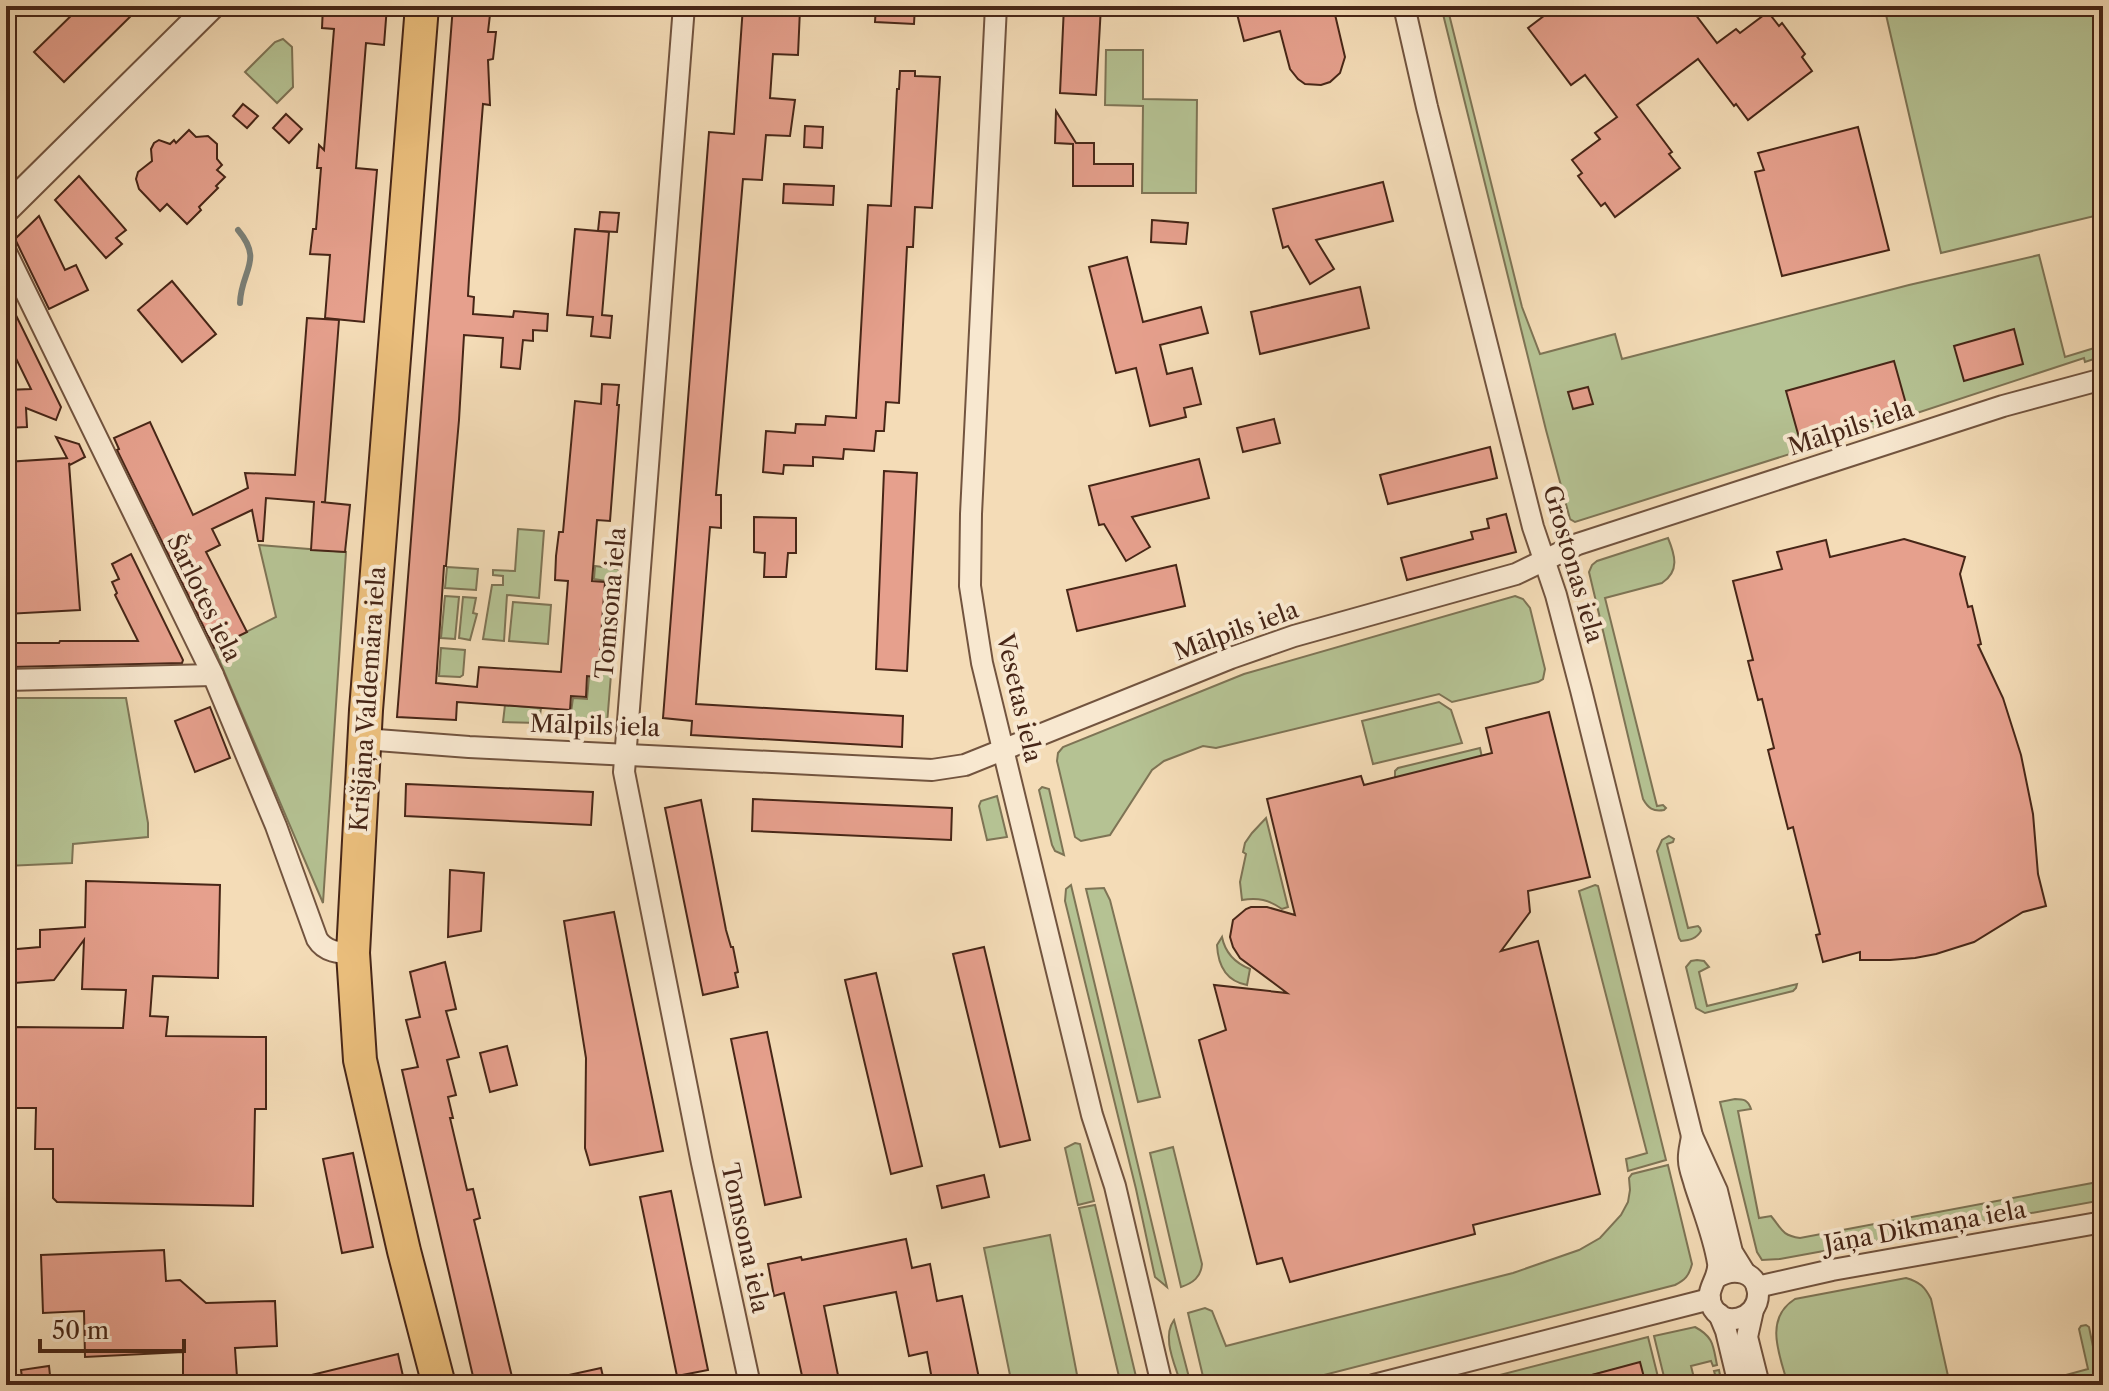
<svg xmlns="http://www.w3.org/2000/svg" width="2109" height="1391" font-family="'Libre Caslon Text',serif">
<rect width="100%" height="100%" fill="#f4dcb7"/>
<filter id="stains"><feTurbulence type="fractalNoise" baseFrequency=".0025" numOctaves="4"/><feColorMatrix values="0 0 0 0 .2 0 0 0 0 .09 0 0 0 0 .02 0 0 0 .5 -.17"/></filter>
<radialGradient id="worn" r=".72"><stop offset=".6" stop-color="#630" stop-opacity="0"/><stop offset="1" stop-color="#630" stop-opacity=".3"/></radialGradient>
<!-- green -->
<g fill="#b5c293" stroke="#7e7455" stroke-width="2">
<path d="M1441,6H1447L1522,307L1540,354L1615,334L1622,359L1909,285L2039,255L2065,357L2101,346L2100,332L2103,331V356L2085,362L2084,358L1853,434L1575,522L1570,519L1546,430Z"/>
<path d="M1884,6H2102L2103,214L1941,253Z"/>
<path d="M283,39L292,47L293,87L277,103L245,72L275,42Z"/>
<path d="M1106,50H1143V99L1197,100L1196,193H1142L1143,106L1105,105Z"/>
<path d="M518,529L544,531L539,598L507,595L504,641L483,639L492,585H503V576L493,575V570L515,571Z"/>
<path d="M1668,538C1675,555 1680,571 1662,583L1605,598L1657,806L1663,805L1666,808L1664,810C1653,812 1648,808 1643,799L1589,572L1592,565L1597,561Z"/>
<path d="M259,545L346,552L323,903L214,648L276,617Z"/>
<path d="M595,566L619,569L616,601H605L607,581L594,579Z"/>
<path d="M447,567L478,569L476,590L445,588Z"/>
<path d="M445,596L459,597L455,639L441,638Z"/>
<path d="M1515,596L1523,599L1530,608L1545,669L1543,679L1538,682L1452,702L1439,694L1216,748L1203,746L1164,761L1152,770L1110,835L1081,841L1075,837L1057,761L1058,753L1063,747L1244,674Z"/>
<path d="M463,597L476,598L473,613L477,614L470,640L459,638Z"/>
<path d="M513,602L551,605L548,644L509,641Z"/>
<path d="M441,648L465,650L463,675L460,677L439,676Z"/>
<path d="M601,660L612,662L607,724L550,722L551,711L571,712L573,698L587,699L589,677L599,678Z"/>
<path d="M6,698H126L148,823V837L73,844L72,863L6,866Z"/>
<path d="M1439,702L1451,710L1462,743L1373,764L1362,721Z"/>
<path d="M505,705L541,708L539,723L503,722Z"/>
<path d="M1480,748L1484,767L1395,778V771L1398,768Z"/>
<path d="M1042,787L1049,789L1064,855L1055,851L1052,845L1039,790Z"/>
<path d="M997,796L1007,837L987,840L979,806L981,801Z"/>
<path d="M1266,818L1288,907L1282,909C1269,900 1258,897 1242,900L1240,882L1246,854L1243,852L1245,843L1252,833Z"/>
<path d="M1669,836L1674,839L1673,842L1667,844L1688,928L1698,926L1700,928L1701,931C1696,939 1690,940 1681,941L1679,938L1657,851L1662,840Z"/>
<path d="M1071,885L1167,1287L1155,1277L1153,1268L1136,1189L1065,901L1066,889Z"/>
<path d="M1595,885L1598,886L1666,1160L1628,1171L1626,1159L1647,1153L1579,891Z"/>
<path d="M1104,888L1110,900L1160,1097L1138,1102L1086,889Z"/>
<path d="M1222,937C1225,952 1235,963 1250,969L1247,985C1225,981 1218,965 1217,945Z"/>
<path d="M1697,960L1704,961L1709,967L1699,972L1707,1006L1797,984L1796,988L1793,991L1705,1013L1696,1008L1686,967L1691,961Z"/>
<path d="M1735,1099C1744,1099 1748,1100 1751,1109L1738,1111L1759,1218L1771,1216C1782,1229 1781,1235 1800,1238L2103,1181V1200L1780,1259L1762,1260L1757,1252L1720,1102Z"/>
<path d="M1075,1143L1080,1144L1094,1201L1078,1205L1065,1148Z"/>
<path d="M1173,1147L1202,1264C1201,1277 1193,1283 1181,1287L1150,1153Z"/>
<path d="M1668,1165L1692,1264C1689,1276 1685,1280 1675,1285L1285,1385H1205L1188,1313L1205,1308L1212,1311L1226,1346L1513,1273L1579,1250L1600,1238L1621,1215L1628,1202L1630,1190L1629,1178L1632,1174Z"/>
<path d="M1095,1205L1138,1385H1121L1079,1208Z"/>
<path d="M1050,1235L1079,1385H1012L984,1248Z"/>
<path d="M1906,1278C1920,1282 1925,1287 1931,1299L1950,1385H1788C1780,1356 1763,1319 1795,1299Z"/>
<path d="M1174,1320L1191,1385H1181C1176,1366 1161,1338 1174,1320Z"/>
<path d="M2086,1325L2089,1327L2097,1366L2103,1365V1379L2075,1385H2027L2028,1378L2039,1376L2041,1378L2052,1376L2055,1378L2088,1369L2079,1329L2081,1326Z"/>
<path d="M1695,1327C1714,1337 1713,1346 1717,1365L1713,1366L1711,1361L1691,1366L1695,1382L1716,1378L1714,1371L1719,1370L1722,1385H1666L1654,1336Z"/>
<path d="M1648,1337L1660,1385H1646L1639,1363L1554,1385H1461Z"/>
</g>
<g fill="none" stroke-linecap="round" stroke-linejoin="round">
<!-- stream -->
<path stroke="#7b7f76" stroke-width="6" d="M238,230C264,261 241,270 240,303"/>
</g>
<!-- building -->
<g fill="#e6a08d" stroke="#472617" stroke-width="2">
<path d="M81,6H141L64,82L34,52Z"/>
<path d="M323,6H387L384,45L366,43L356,168L377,170L364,322L325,318L330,255L310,254L313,229H316L321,168H317L319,145L324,150L334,29L322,28Z"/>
<path d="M453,6H491L488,32H496L493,59L488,60L490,105L483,104L469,278L468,296L474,297L473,314L513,317L514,311L548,314L547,331L533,330V341L523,340L520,369L501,367L503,338L464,335L459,420L446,566H444L436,683L477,687L479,667L561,672L568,581L555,580L556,556L559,532H563L575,401L601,404L602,384L619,385L617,405H619L610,521L597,520L592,581L605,582L598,677L587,676L586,697L571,696L570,710L457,702L456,720L397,717Z"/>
<path d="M743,6L800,9L798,55L773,54L770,98L795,100L790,136L766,135L762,180L743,179L716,495H721V528L710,527L696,704L903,716L902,747L691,735L692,721L663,718L709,132L734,134Z"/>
<path d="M876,6H915L914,24L875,22Z"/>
<path d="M1064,6H1101L1096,95L1060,93Z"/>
<path d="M1251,6H1333L1345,57L1340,73L1330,82L1321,85L1305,84L1298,79L1290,69L1280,31L1244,41L1236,10Z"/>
<path d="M1557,6H1689L1717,43L1736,29L1740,33L1768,12L1779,26L1782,23L1805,54L1802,57L1812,71L1748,120L1736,104L1734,106L1698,59L1637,105L1672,152L1669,154L1680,168L1615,217L1605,203L1601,206L1578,176L1582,173L1572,160L1600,139L1595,133L1617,117L1585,75L1571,85L1528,28Z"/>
<path d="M900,71H915V76L940,77L932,208L915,207L913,247H907L899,403L886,402L884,431H876L874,451L844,449L843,459L813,457V466L784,465L783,474L763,472L766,431L795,433L796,424L825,425L826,416L856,418L868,205L891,206L897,89H899Z"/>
<path d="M243,104L258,116L247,128L233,116Z"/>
<path d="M1056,111L1076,143H1094V164H1133V186H1073V144L1055,143Z"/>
<path d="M286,114L302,129L289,143L273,128Z"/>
<path d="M805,126L823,127L822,148L804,147Z"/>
<path d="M1858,127L1889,250L1782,276L1755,172L1764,170L1758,153Z"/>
<path d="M189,130L196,137L208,136L217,144V159L222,165L217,170L225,177L216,186L218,188L199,207L201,210L187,224L167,204L160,211L139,189L136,179L138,172L152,161L151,149L154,143L159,140L170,144L174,140L176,143Z"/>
<path d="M79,176L126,230L116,238L122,244L106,258L55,200Z"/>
<path d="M1383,182L1393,221L1316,240L1334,269L1310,284L1288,246L1283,248L1273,209Z"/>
<path d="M784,184L834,186L833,205L783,203Z"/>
<path d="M600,212L619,213L617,232L598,231Z"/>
<path d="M39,216L65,270L76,265L88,290L49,309L15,239Z"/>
<path d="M1152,220L1188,223L1186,244L1151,242Z"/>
<path d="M575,229L609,232L602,315L612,316L610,338L591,336L593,317L567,315Z"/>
<path d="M1127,257L1143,322L1201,307L1208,333L1160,345L1167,374L1192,368L1201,404L1184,408L1186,417L1150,426L1136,368L1116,373L1089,267Z"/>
<path d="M172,281L216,334L182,362L138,310Z"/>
<path d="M1360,287L1369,328L1260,354L1251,312Z"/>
<path d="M6,295L61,407L56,420L26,408L27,427L6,428V390L31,389L6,338Z"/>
<path d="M307,318L339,320L325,502H321L350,505L345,552L311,550L314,502L266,498L263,541H258L252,510L212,529L220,545L206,552L247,632L214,648L117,450L119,449L114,438L150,422L193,515L248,488L245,473L295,475Z"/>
<path d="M2014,329L2023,364L1964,381L1954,346Z"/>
<path d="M1894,361L1908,411L1800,441L1786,391Z"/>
<path d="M1588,387L1593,404L1573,409L1568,392Z"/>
<path d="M1274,419L1280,443L1243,452L1237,428Z"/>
<path d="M56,437L79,444L85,457L70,465L69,463L80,610L6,614V462L67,458Z"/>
<path d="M1490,447L1497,478L1388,504L1380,475Z"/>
<path d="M1199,459L1209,498L1132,517L1150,547L1126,561L1104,524L1099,525L1089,486Z"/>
<path d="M884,471L917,473L907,671L876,669Z"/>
<path d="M1506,514L1516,552L1407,580L1401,558L1473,539L1471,532L1489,528L1487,519Z"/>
<path d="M754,517L796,518V553H788L786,577H764L765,553L754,552Z"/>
<path d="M1904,539L1965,557L1960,574L1968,607L1972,606L1981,644L1978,645L2003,698L2021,755L2033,814L2038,874L2046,906L2023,912L1974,942L1936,954L1915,958L1890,960H1860V952L1823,962L1816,935L1820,934L1793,827L1788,829L1768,750L1774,748L1762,699L1758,700L1748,661L1753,660L1733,581L1782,569L1777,552L1826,540L1830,557Z"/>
<path d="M131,554L183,660L182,663L11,667V643H59L60,641H138L115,595L117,593L112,582L119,579L112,564Z"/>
<path d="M1176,565L1185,606L1077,631L1067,590Z"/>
<path d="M210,707L230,758L195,772L175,721Z"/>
<path d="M1549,712L1590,877L1528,891L1530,912L1501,951L1538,941L1600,1194L1473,1225L1475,1234L1290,1282L1282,1258L1257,1264L1199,1040L1226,1030L1214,985L1287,993L1240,958L1233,947L1230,937L1233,920L1246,909L1251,907H1267L1295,915L1267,799L1361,776L1364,785L1492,753L1486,728Z"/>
<path d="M406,784L593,792L591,825L405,816Z"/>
<path d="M753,799L952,808L951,840L752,831Z"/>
<path d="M701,800L726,930L731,947H733L738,972L735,973L738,987L703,995L665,808Z"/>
<path d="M450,870L484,873L481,931L448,937Z"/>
<path d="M86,881L220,885L218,978L153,976L150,1016L168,1017L166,1036L266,1037V1109H255L253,1206L57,1202L53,1198V1149H35L36,1108H10L12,1027L123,1028L126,990L82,989L84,940L54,980L14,983L8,978L6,950L40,947V930L85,927Z"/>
<path d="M614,912L663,1151L590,1165L585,1148L586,1058L564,921Z"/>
<path d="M984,947L1030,1140L1000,1147L953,954Z"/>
<path d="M445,962L456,1009L446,1011L459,1057L447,1060L456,1095L448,1097L453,1118H450L467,1190L473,1189L480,1218L474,1220L514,1385H475L402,1070L418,1067L406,1020L420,1017L410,972Z"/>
<path d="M876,973L922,1166L891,1174L845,980Z"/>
<path d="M767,1032L801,1197L765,1205L731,1039Z"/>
<path d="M507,1046L517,1085L490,1092L480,1053Z"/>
<path d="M353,1153L373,1247L342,1253L323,1159Z"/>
<path d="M984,1175L989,1197L942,1208L937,1186Z"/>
<path d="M671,1191L708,1370L677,1376L640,1197Z"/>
<path d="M906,1239L912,1268L930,1264L937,1301L962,1296L980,1383L969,1385H933L927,1352L909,1356L896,1292L824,1306L840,1385H804L784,1293L774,1296L768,1264L801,1257L802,1260Z"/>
<path d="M164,1250L166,1281L180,1280L206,1303L275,1301L277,1346L235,1348L237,1377L183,1379V1352L85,1357L84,1311L43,1313L41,1255Z"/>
<path d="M398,1354L405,1385H296L295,1379Z"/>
<path d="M1640,1362L1646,1385H1574L1573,1380Z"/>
<path d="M49,1366L51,1385H23L21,1370Z"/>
<path d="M601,1368L605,1385H555V1378Z"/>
</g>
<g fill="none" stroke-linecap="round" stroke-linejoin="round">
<defs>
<g id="minor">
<path d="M684,6L624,772L702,1163L750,1385"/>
<path d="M996,6L971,514L970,586L982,663L1092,1115L1115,1186L1162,1385"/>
<path d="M1404,6L1427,107L1533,527L1556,595L1581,690L1692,1136L1717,1191L1732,1252L1745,1273"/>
<path d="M6,252L213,675L276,826L317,939C325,952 339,953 353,953"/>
<path d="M6,680L213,675"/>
<path d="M364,739L469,747L932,770L965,765L1231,658L1294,636L1516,574L1578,544L2003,406L2103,379"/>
<path d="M1692,1136C1691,1144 1688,1153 1689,1161C1689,1168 1693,1177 1695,1185C1703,1210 1714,1237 1718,1263C1720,1278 1705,1289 1711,1304C1721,1330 1759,1320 1758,1293C1757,1270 1732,1267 1716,1278"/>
<path d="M1757,1287L1832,1270L2103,1222"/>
<path d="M1753,1310L1747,1337L1759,1385"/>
<path d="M1719,1314L1726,1331L1739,1385"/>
<path d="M1374,1385L1710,1299"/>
</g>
<path id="tertiary" d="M6,209L211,6"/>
<path id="primary" d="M422,6L366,710L353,953L360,1060L404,1251L439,1385"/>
</defs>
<!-- minor casing -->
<use href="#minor" stroke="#72543f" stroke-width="24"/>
<!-- tertiary casing -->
<use href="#tertiary" stroke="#72543f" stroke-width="30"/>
<!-- primary casing -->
<use href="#primary" stroke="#472617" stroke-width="36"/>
<!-- minor -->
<use href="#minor" stroke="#f8e8d0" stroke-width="20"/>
<!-- tertiary -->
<use href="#tertiary" stroke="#f8e8d0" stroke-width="26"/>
<!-- primary -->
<use href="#primary" stroke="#eabe7c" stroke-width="32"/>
</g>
<g text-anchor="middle" stroke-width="8" stroke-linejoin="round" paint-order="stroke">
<!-- street labels -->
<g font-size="24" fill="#472617" stroke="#f8e8d0">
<text transform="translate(1851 428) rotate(-18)" y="8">Mālpils iela</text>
<text transform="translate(1573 564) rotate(74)" y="8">Grostonas iela</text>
<text transform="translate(204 598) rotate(64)" y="8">Šarlotes iela</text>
<text transform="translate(611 603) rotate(-85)" y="8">Tomsona iela</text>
<text transform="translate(1236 631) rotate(-20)" y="8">Mālpils iela</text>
<text transform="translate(1019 698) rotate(77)" y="8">Vesetas iela</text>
<text transform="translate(368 699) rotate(-86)" y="8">Krišjāņa Valdemāra iela</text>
<text transform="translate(595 726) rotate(2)" y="8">Mālpils iela</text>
<text transform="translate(1925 1227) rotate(-10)" y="8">Jāņa Dikmaņa iela</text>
<text transform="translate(745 1238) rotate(78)" y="8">Tomsona iela</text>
</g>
</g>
<!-- margin -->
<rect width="2109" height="1391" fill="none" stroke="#f4dcb7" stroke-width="32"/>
<rect x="8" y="8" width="2093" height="1375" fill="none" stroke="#472617" stroke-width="4"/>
<rect x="16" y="16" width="2077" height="1359" fill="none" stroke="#472617" stroke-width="2"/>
<!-- scale -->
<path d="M40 1339v12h144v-12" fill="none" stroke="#472617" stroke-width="4"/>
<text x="52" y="1339" font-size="24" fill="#472617" stroke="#f8e8d0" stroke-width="6" paint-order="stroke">50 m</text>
<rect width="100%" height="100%" filter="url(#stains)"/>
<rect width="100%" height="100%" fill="url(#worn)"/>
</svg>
